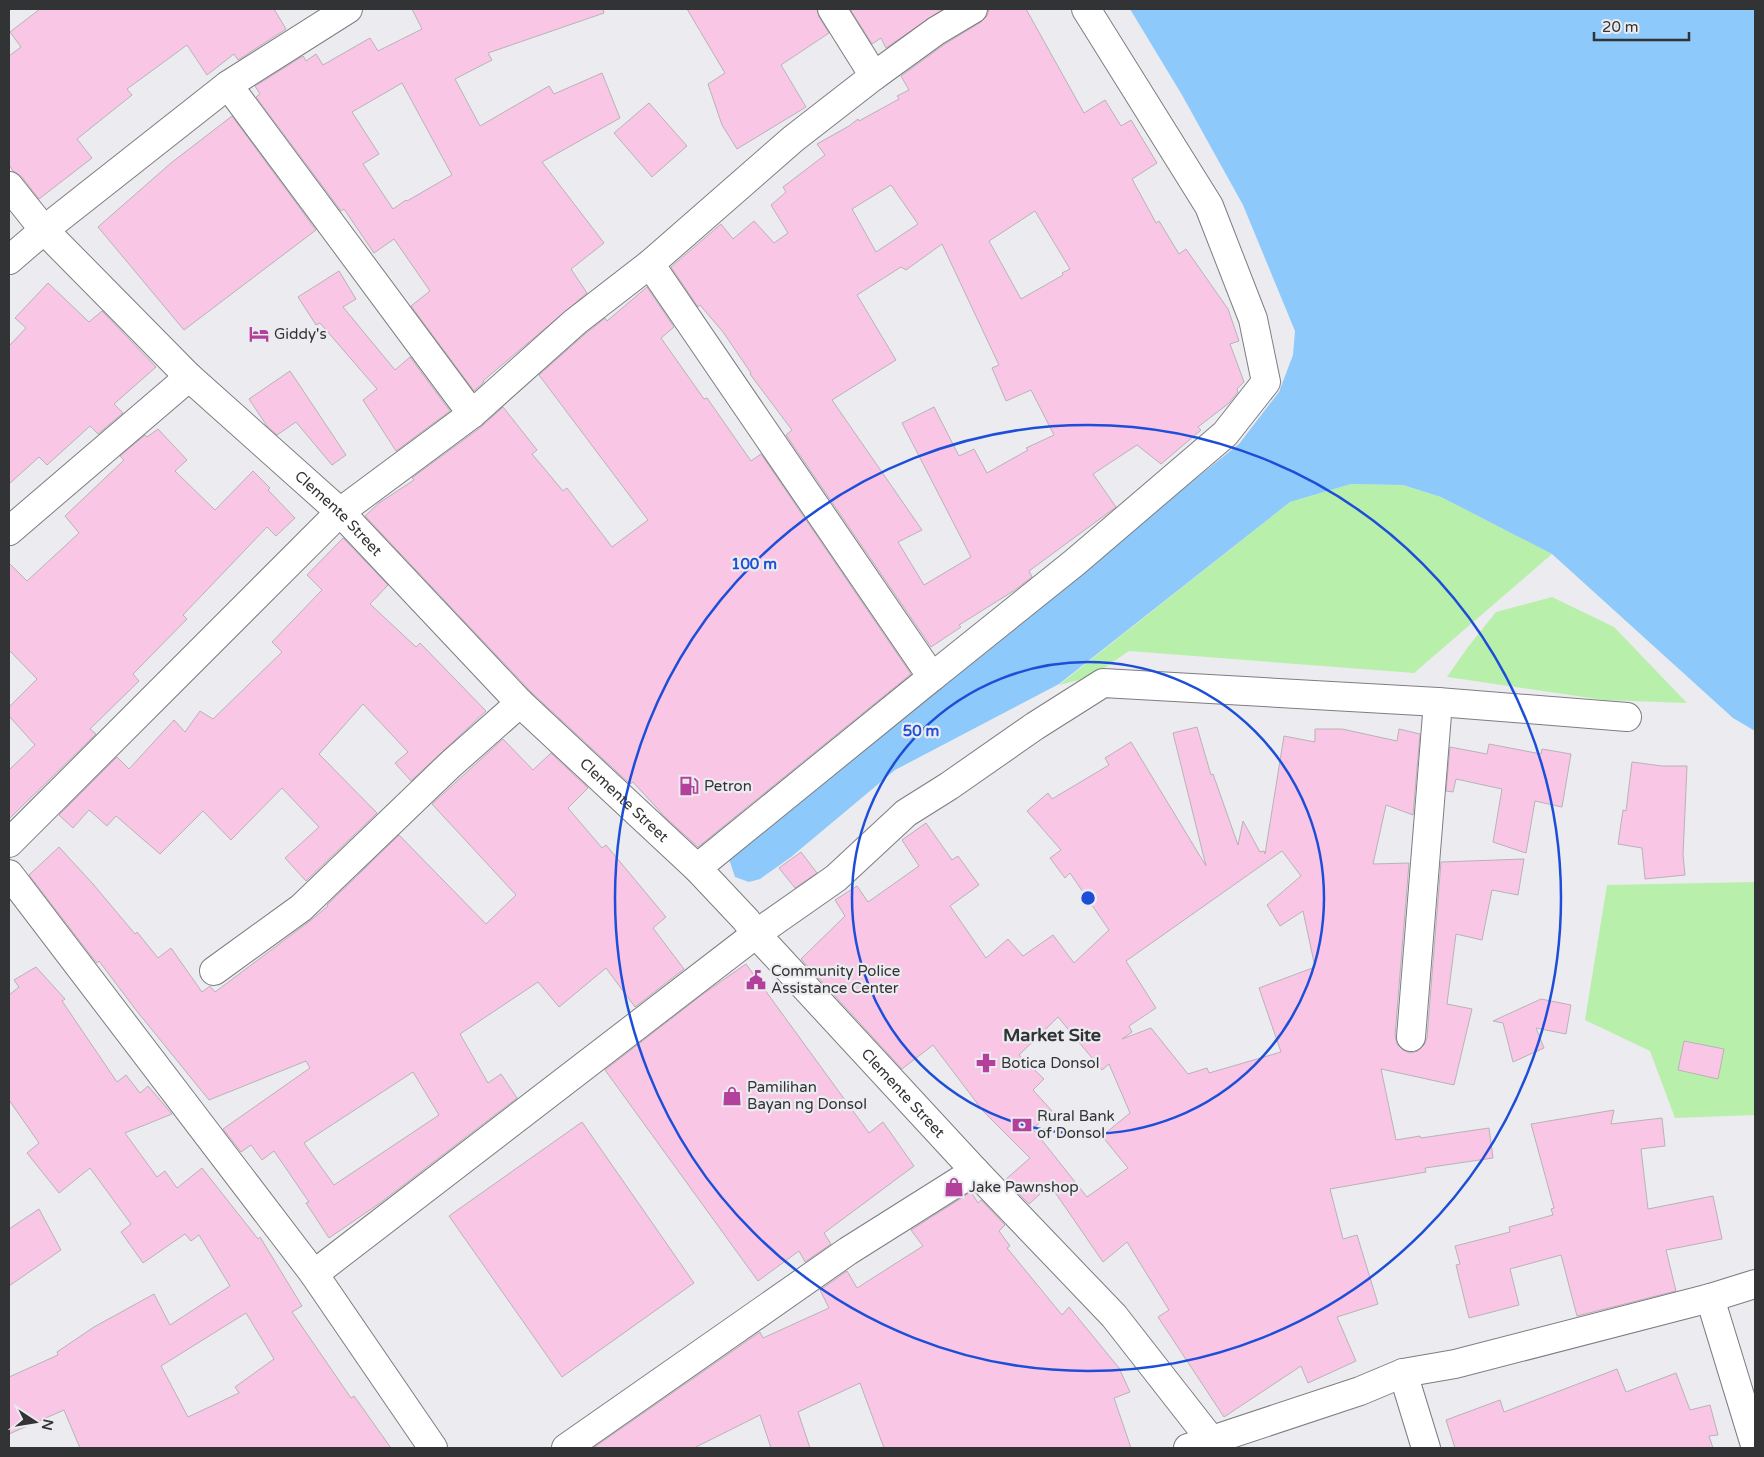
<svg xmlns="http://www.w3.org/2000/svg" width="1764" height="1457" font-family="'Varela Round',sans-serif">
<rect width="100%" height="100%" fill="#ebebf0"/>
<!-- green -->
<g fill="#b8f0ab">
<path d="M1351,484L1403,485L1441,497L1552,554L1414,673L1129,651L1091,677L1059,685L1290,502Z"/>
<path d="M1552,597L1614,627L1687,703L1604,700L1447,677L1468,647L1496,612Z"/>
<path d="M1755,882V1115L1675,1118L1650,1051L1585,1020L1607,885Z"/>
</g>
<!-- water -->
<path fill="#8dc9fb" d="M1130,9H1755V731L1733,718L1552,554L1441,497L1403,485L1351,484L1290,502L1059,684L895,770L791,857L760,879L749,882L735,877L729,859L739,844L1239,444L1279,392L1293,355L1295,331L1243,205L1182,95Z"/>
<!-- building -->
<g fill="#f9c6e6" stroke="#b8b3b6" fill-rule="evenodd">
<path d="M40,9H274L286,29L238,60L234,54L207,75L187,45L127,89L132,95L77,139L92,158L39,199L21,176L13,171L9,165V56L21,47L10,32Z"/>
<path d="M412,9H603L604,13L488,53L492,60L455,79L480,126L549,86L554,94L602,73L620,118L542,162L604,243L571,269L587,293L483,381L484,382L474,391L411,306L430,291L394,239L374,253L344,209L341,211L256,97L260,94L255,86L303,56L306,61L316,54L323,65L370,38L378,51L422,29ZM402,83L452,175L407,201L406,200L393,209L363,164L379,154L352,112Z"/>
<path d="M687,9H817L819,17L829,33L781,65L806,107L737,149L722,125L708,84L725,73Z"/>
<path d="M850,9H943L886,48L881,38L872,44Z"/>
<path d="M989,9H1026L1084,113L1105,100L1121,126L1131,120L1157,163L1132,179L1156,223L1159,221L1179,254L1186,249L1228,309L1239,341L1230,344L1244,382L1237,389L1238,392L1229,403L1198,427L1201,430L1161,464L1137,445L1093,474L1116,507L1029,571L1032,577L1015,590L959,625L961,627L931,647L786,435L792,430L750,374L751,373L723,332L700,305L698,307L671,267L721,224L733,239L754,221L774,243L788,233L771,205L786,192L783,187L825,155L817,144L849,126L858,119L859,121L899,99L897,96L909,90L901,76L945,44L981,22L987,16ZM891,185L918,224L876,252L852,209ZM1035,211L1070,269L1062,273L1063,275L1021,299L989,241ZM942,244L999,365L992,368L1006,401L1031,390L1054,435L1026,448L1028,450L987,473L974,449L959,456L934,407L902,423L971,557L924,585L898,542L922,530L832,400L896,360L857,295L901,267L906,270Z"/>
<path d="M649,103L687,146L652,177L614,133Z"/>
<path d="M232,116L316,230L184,330L98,227L171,163Z"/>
<path d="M339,271L356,299L343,307L395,370L410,357L450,411L396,451L363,400L377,389L320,323L316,325L298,297Z"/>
<path d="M48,283L89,322L102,311L156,367L114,404L123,413L98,434L90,426L47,465L39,457L9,484V346L26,328L15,318Z"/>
<path d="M647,287L674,327L661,338L704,399L707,398L751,461L761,454L911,674L698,847L667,819L633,782L630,784L531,692L365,516L379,503L414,480L412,478L481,427L503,407L537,450L532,454L563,491L567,488L612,547L648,520L539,375L585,334L605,318L607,321Z"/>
<path d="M290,371L346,455L332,465L296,422L277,435L267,426L249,399Z"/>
<path d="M158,429L187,460L175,471L215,510L253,471L270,488L268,490L295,518L276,536L267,527L183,615L187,619L133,674L139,681L90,729L96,734L9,819V770L35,745L9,716V707L37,679L9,650V563L27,581L79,533L65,516L124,460L120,456L145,435L147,437Z"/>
<path d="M343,538L388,585L370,604L416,647L420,643L486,711L411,781L395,763L408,752L363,704L319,754L377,813L306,881L285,858L319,827L282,788L231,840L203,811L160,854L116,816L107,826L89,810L73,828L59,815L117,757L129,769L174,720L185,732L200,711L213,719L282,652L272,642L322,590L307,575Z"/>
<path d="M1197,727L1211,775L1213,774L1238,845L1243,821L1260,852L1264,851L1265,854L1284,736L1315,742V729H1342L1397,741L1399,729L1420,734L1413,815L1386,805L1373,864L1409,863L1395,1036L1397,1044L1403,1050L1410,1053L1418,1051L1424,1045L1427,1038L1441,862L1524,859L1518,895L1492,890L1482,940L1456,934L1447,1004L1472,1009L1454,1085L1381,1069L1396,1140L1420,1136L1421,1138L1489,1128L1493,1158L1425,1168L1426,1172L1330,1189L1343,1239L1357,1235L1378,1304L1337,1317L1356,1361L1308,1383L1301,1366L1224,1417L1158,1317L1169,1310L1127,1242L1103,1262L1050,1185L1029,1204L1005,1180L1030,1158L983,1111L933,1045L902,1069L801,959L845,916L835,900L857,886L868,902L919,866L902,840L926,823L952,860L958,856L979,885L950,906L986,958L1008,939L1023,956L1053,935L1074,963L1109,930L1070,873L1065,878L1050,858L1061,850L1027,811L1048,793L1052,799L1109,765L1105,758L1131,742L1206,866L1173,733ZM1282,851L1301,876L1267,905L1280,926L1303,911L1315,967L1259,988L1281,1052L1209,1073L1207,1068L1188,1074L1151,1028L1122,1039L1132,1032L1129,1026L1156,1008L1126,961ZM1058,1017L1102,1070L1109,1064L1130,1113L1102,1136L1128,1168L1087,1197L1033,1129L1052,1111L1033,1090L1044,1079L1019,1055Z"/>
<path d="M503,739L533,770L551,753L588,788L568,808L602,848L606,845L666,917L653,928L684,969L635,1007L606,968L559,1007L538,982L460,1034L488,1083L501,1074L517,1098L380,1203L329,1238L306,1203L309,1202L274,1151L262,1160L251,1145L241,1152L223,1129L310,1068L306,1061L209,1100L136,1010L99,961L97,963L92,957L29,875L59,847L93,884L135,934L137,932L158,958L171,948L202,992L210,986L215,992L310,921L328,906L327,905L399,835L486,924L516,895L432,804ZM413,1072L439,1115L334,1185L304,1143Z"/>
<path d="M1489,744L1541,754L1542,749L1571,754L1562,807L1535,801L1526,853L1493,842L1502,789L1456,779L1453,792L1446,791L1450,747L1487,754Z"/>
<path d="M1632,762L1662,766H1687L1683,855L1685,875L1645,879L1642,848L1618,844L1623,810L1626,811Z"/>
<path d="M801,852L817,873L795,888L779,868Z"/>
<path d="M746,964L869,1133L883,1122L914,1166L824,1233L831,1244L805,1262L799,1251L758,1281L605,1070L703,994Z"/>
<path d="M36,967L65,999L62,1001L117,1082L126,1075L140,1093L148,1086L172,1114L125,1133L157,1177L165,1171L177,1188L202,1168L258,1239L260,1237L302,1306L292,1312L351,1398L354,1396L391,1448H80L64,1410L9,1434V1377L58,1355L57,1352L94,1327L154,1294L170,1325L230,1286L199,1235L191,1241L185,1234L143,1263L121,1232L131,1224L90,1168L59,1193L27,1153L39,1143L9,1100V995L19,987L14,980ZM246,1313L274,1359L235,1387L239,1393L188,1417L161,1366Z"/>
<path d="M1541,999L1571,1005L1566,1034L1536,1028L1544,1048L1513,1062L1503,1023L1493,1021Z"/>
<path d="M1684,1041L1724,1049L1718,1079L1678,1070Z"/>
<path d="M1614,1110L1611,1124L1662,1118L1665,1146L1641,1149L1648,1209L1713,1196L1722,1239L1666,1250L1676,1291L1577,1316L1561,1255L1510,1269L1519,1305L1469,1318L1456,1265L1460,1264L1455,1246L1510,1232L1509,1227L1553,1215L1551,1209L1554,1208L1531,1124Z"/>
<path d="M582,1122L694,1283L562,1377L449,1216Z"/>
<path d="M971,1192L978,1203L981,1200L1005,1225L999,1231L1010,1246L1007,1248L1062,1315L1069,1307L1119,1368L1130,1392L1114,1398L1131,1448H884L860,1383L798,1412L810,1448H771L760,1415L694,1448H593L760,1332L763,1338L829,1308L820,1290L847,1271L857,1288L923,1246L911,1230Z"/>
<path d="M39,1209L61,1250L9,1286V1229Z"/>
<path d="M1617,1369L1626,1392L1676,1373L1690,1410L1710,1405L1718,1435L1709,1436L1713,1448H1455L1446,1420L1500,1400L1504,1412Z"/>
</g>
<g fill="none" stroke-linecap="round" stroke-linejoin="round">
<defs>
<g id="street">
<path d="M832,9L874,76"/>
<path d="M228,85L472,414"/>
<path id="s1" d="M9,186L44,230L189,377L340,512L520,703L697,868L746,920L756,934L975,1171L1114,1316L1211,1440"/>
<path d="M9,260L44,230L228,85L348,9"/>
<path d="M650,264L932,677L697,868"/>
<path d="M9,531L189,377"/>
<path d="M932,677L1074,563L1225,434L1266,382L1253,319L1209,206L1086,9"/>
<path d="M9,843L340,512L472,414L575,322L650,264L793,139L874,76L936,31L973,9"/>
<path d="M9,874L314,1274L433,1448"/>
<path d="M214,971L301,908L451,764L520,703"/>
<path d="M1411,1037L1438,702"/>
<path d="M314,1274L756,934L836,878L906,813L949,786L1035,726L1103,683L1438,702L1627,717"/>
<path d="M1710,1298L1755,1445"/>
<path d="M1403,1373L1426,1448"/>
<path d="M566,1448L848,1251L975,1171"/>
</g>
<path id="secondary" d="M1188,1448L1360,1391L1403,1373L1455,1364L1710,1298L1755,1284"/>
</defs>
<!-- street casing -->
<use href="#street" stroke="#7d7d82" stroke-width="30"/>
<!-- secondary casing -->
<use href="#secondary" stroke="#7d7d82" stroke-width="30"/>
<!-- street -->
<use href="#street" stroke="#fff" stroke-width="28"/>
<!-- secondary -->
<use href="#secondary" stroke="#fff" stroke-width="28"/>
</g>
<!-- distance rings -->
<g fill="none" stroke="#1d4ed8" stroke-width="2.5">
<circle cx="1088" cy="898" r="236"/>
<circle cx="1088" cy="898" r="473"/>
</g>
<!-- icons -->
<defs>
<symbol id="hotel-bare" viewBox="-9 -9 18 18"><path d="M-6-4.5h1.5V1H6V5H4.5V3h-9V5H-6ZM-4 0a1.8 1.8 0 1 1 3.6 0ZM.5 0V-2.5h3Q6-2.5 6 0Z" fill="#b3419b" stroke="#ebebf0" stroke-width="2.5" paint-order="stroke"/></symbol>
<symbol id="fuel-bare" viewBox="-9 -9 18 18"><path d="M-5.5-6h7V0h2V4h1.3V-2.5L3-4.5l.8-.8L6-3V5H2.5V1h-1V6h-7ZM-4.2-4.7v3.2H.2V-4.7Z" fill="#b3419b" stroke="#ebebf0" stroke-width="2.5" paint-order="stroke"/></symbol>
<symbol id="civic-bare" viewBox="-9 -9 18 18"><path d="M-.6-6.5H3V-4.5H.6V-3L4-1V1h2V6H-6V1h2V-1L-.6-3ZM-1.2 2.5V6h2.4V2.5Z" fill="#b3419b" stroke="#ebebf0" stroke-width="2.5" paint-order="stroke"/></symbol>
<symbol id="pharmacy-bare" viewBox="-9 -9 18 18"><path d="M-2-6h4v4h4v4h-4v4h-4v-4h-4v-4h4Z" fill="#b3419b" stroke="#ebebf0" stroke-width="2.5" paint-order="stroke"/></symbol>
<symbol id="shop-bare" viewBox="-9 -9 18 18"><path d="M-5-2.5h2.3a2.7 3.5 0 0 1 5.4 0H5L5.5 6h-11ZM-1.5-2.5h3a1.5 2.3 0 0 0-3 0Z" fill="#b3419b" stroke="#ebebf0" stroke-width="2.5" paint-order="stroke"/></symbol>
<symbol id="bank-bare" viewBox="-9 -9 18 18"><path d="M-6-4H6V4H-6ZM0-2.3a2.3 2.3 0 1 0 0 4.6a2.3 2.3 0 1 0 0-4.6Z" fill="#b3419b" stroke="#ebebf0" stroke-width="2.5" paint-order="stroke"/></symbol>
</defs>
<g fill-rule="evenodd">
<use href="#hotel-bare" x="245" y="320" width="28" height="28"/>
<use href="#fuel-bare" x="675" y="772" width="28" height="28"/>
<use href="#civic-bare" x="742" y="966" width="28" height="28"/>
<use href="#pharmacy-bare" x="972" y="1049" width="28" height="28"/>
<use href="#shop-bare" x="718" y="1082" width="28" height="28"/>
<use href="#bank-bare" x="1008" y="1111" width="28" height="28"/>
<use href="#shop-bare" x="940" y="1173" width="28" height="28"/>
</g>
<g text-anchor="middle" stroke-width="4.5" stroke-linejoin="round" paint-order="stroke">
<!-- poi labels -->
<g font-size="15" fill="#323334" stroke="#ebebf0" text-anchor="start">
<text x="274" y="339">Giddy's</text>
<text x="704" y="791">Petron</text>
<text x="771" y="976">Community Police<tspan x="771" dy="17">Assistance Center</tspan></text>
<text x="1001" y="1068">Botica Donsol</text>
<text x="747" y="1092">Pamilihan<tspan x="747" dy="17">Bayan ng Donsol</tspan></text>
<text x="1037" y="1121">Rural Bank<tspan x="1037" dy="17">of Donsol</tspan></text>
<text x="969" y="1192">Jake Pawnshop</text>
</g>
<!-- street labels -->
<g font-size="15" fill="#323334" stroke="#ebebf0">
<text dy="5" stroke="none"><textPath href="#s1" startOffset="465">Clemente Street</textPath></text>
<text dy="5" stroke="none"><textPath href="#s1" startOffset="870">Clemente Street</textPath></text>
<text dy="5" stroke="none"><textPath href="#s1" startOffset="1275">Clemente Street</textPath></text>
</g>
<!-- quarter labels -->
<g font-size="18" font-weight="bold" fill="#323334" stroke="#ebebf0">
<text x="1052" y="1041">Market Site</text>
</g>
</g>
<circle cx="1088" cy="898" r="8" fill="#1d4ed8" stroke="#ebebf0" stroke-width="2.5"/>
<g font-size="15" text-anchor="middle" font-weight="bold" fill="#1d4ed8" stroke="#ebebf0" stroke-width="4.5" stroke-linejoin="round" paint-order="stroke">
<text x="754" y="569">100 m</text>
<text x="921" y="736">50 m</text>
</g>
<!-- border -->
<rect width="1764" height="1457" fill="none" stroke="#323334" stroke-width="20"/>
<!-- north arrow -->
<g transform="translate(35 1422) rotate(102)" stroke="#ebebf0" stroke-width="4" paint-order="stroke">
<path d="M0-4L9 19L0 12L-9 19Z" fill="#323334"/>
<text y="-8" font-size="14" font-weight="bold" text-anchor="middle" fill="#323334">N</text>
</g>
<!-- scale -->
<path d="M1594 32v8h95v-8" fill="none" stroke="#323334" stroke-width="2.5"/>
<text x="1602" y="32" font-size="15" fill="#323334" stroke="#ebebf0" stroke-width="4" paint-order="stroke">20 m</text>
</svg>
